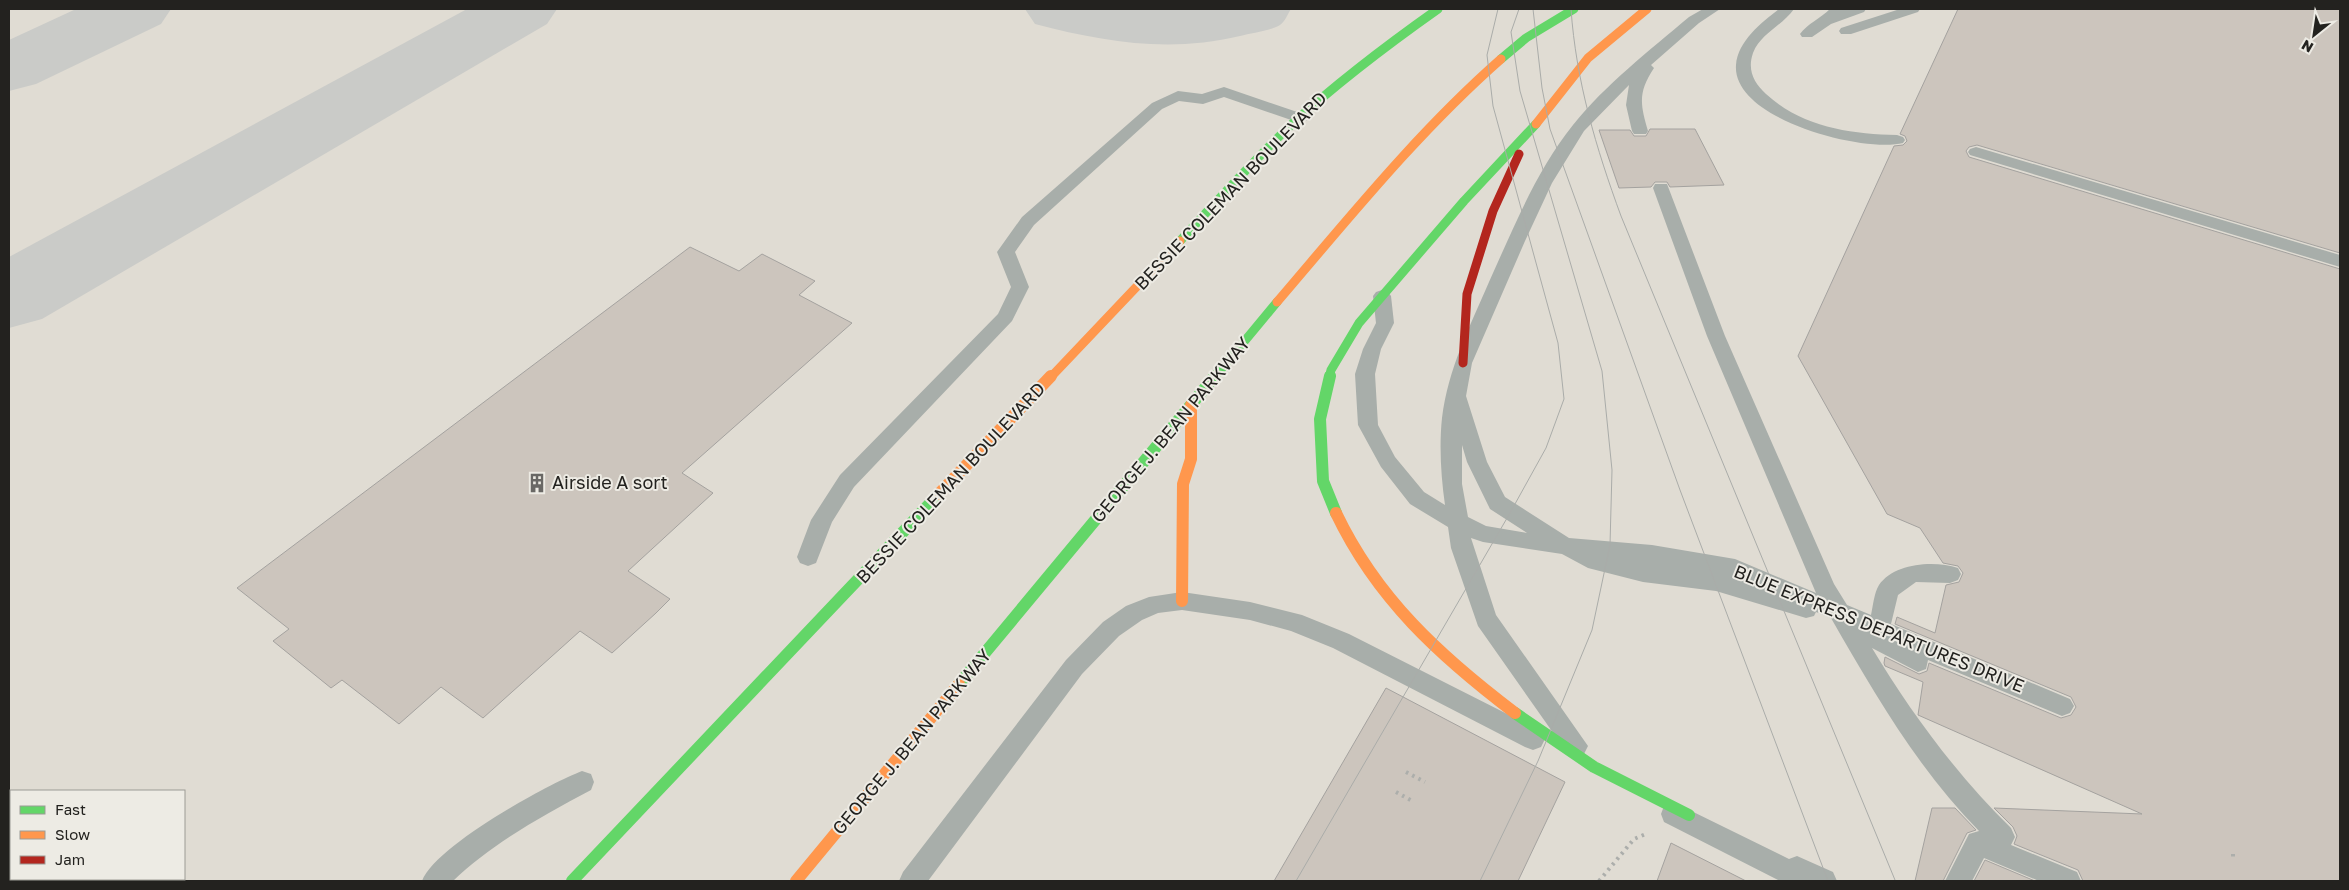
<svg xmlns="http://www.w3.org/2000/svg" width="2349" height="890" font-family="'Golos Text',sans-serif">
<rect width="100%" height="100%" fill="#ebeae6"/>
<!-- built -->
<path fill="#e0dcd3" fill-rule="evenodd" d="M9,9H2340V881H9ZM11,791H184V879H11Z"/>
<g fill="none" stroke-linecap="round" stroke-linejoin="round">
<!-- taxiway -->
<g fill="#cacbc8" fill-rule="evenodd">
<path d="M76,9H171L161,24L36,84L9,91V40Z"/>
<path d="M467,9H557L547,24L42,319L9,328V257Z"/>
<path d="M1025,9H1291C1288,13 1285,22 1280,25C1270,31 1251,33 1240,36C1169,53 1104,42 1035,24Z"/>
</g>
</g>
<!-- building -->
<g fill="#ccc5bd" stroke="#a4a29f">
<path d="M1958,9H2340V253L1977,145L1969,147L1966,151L1969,157L2340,269V881H2083L2078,870L2014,844L2017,836L2013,827L1994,808L2142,814L1918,715L1923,682L1885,666L1884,663L1885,657L1919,674L1927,671L1929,663L2061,718L2071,715L2076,707L2071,697L1895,624L1897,617L1935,633L1946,585L1959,582L1963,573L1958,566L1943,563L1920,528L1887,514L1798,356L1894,146L1903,145L1907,141L1905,136L1900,134Z"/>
<path d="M1650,129H1695L1724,185L1670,187L1667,182H1655L1651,187L1619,188L1599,130H1630L1634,136H1646Z"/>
<path d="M690,247L739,271L762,254L815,281L799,295L852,323L682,473L713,493L628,571L670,599L656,613L612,653L580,631L483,718L441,687L399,724L342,680L331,688L273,641L289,629L237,588Z"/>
<path d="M1386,688L1565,782L1518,881H1274Z"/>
<path d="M1932,808H1955L1976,830L1967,833L1943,881H1915Z"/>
<path d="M1671,843L1746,881H1657Z"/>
<path d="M1985,860L2035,881H1974Z"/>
</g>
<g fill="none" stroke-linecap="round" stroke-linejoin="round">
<!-- path -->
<g stroke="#acaeab" stroke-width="4" stroke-dasharray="2.5 4.5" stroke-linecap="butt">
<path d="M1406,772L1425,782"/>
<path d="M1396,792L1414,802"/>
<path d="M2233,854V859"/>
<path d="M1599,881L1634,839L1648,833"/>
</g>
<!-- lane -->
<g fill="#a8aeaa" fill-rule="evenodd">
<path d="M1703,9H1720L1699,23L1651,65L1654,68C1638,92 1640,104 1648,131L1646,134H1634L1632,131L1626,105L1629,85L1584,131L1552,183L1525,241L1472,363L1466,396L1487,462L1505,497L1569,538L1652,545L1735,559L1816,593L1707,336L1653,188L1655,184H1667L1725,336L1834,584L1847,605L1871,615C1873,606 1874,593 1879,585C1894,563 1934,560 1958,568L1961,574L1958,580L1950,583L1916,582L1898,595L1891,624L2070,699L2074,706L2070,713L2062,716L1928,660L1926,669L1918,672L1872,648C1911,713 1957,775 2011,828L2015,837L2011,845L2077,872L2081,881H2039L1984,858L1972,881H1945L1969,834L1979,831C1918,769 1874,693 1831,618L1816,612L1814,616L1806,618L1716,591L1643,582L1588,568L1562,554L1483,542L1471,538L1496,615L1588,746L1584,754L1576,757L1568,754L1478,626L1451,548L1448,527L1410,504L1381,467L1358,425L1355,374L1363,349L1376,323L1373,296L1376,292L1382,290L1388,292L1391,296L1394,323L1381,349L1375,374L1378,425L1395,457L1424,492L1445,505C1441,477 1439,446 1442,418C1448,369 1470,326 1489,282C1513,229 1536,171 1573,125C1606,84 1649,51 1689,17ZM1462,445L1467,462L1490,509L1527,533L1486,526L1468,517L1462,484Z"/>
<path d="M1779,9H1794C1782,26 1761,33 1753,53C1747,70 1754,83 1766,94C1802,127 1850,134 1897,135L1903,137L1905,140L1903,143C1862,153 1732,119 1736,65C1738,41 1761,23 1779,9Z"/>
<path d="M1830,9H1866L1864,12L1831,24L1812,37H1802L1800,34C1807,24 1821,18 1830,9Z"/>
<path d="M1900,9H1920L1918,12L1851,34H1841L1839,31L1841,28Z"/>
<path d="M1224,87L1306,115L1308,118L1306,121H1294L1224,97L1203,104L1179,101L1162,109L1034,225L1015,252L1029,287L1012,321L854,487L832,522L816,563L808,566L800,563L797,557L811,520L840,475L998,314L1011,287L997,252L1022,217L1152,103L1178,91L1202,94Z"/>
<path d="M1976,147L2340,255V267L1970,155L1968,152L1970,149Z"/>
<path d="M1182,592L1250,602L1302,615L1349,634L1541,731L1545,739L1541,747L1533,750L1525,747L1333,648L1291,631L1250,620L1182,610L1158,613L1142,620L1119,636L1082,674L928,881H899L903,872L1066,660L1103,622L1126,606L1149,597Z"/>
<path d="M582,771L591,774L594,782L591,790C542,816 493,843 453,881H422C435,846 546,785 582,771Z"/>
<path d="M1673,802L1789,859L1797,856L1833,872L1837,881H1780L1664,822L1661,814L1664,806Z"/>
</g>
<!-- fast-far1 -->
<g stroke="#63d668" stroke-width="9">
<path d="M1501,59L1526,38L1574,9"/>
<path d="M1180,241C1216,202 1252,162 1291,125C1337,83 1387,45 1438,9"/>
<path d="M1214,378L1277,302"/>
<path d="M1329,378L1331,370L1359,323L1464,201L1536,124"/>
</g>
<!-- fast -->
<g stroke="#63d668" stroke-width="12">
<path d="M1330,376L1320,419L1323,481L1336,513"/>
<path d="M959,684L1215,376"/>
<path d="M1515,713L1594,767L1689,815"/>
<path d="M572,881L939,494"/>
</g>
<!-- slow-far1 -->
<g stroke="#ff974d" stroke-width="9">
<path d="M1536,124L1588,58L1647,9"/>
<path d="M1277,302C1349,218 1418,132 1501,59"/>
<path d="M1050,378L1180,241"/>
</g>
<!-- slow -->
<g stroke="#ff974d" stroke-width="12">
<path d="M939,494L1051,376"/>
<path d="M1336,513C1377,599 1440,656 1515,713"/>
<path d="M1182,601L1183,484L1191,459V405"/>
<path d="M796,881L959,684"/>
</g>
<!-- jam -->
<path stroke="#b3261e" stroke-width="9" d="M1463,363L1467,294L1493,211L1519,154"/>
<!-- tram -->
<g stroke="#aaaca9" stroke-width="1">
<path d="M1533,9L1542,88L1550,129L1680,490L1828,881"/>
<path d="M1571,9C1576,81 1596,148 1621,216L1895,880"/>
<path d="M1296,881L1510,513L1546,448L1564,399L1558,343L1493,106L1487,55L1498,9"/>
<path d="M1480,881L1538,761L1592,630L1610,545L1612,470L1602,371L1520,91L1511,32L1519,9"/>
</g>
</g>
<!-- icons -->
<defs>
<symbol id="building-bare" viewBox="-9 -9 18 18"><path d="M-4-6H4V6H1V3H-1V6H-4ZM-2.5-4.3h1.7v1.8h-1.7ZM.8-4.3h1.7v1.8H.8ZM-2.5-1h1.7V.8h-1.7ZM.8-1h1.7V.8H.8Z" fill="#696865" stroke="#edebe4" stroke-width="2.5" paint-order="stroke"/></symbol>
</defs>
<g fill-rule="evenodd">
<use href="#building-bare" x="523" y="469" width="28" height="28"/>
</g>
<g text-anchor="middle" stroke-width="4" stroke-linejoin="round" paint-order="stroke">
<!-- street labels -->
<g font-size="18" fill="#23221f" stroke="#edebe4">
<text transform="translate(1231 191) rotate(-46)" y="6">BESSIE COLEMAN BOULEVARD</text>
<text transform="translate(1171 430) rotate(-50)" y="6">GEORGE J. BEAN PARKWAY</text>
<text transform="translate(951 483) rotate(-47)" y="6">BESSIE COLEMAN BOULEVARD</text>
<text transform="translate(1879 629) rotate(22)" y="6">BLUE EXPRESS DEPARTURES DRIVE</text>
<text transform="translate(912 742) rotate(-50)" y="6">GEORGE J. BEAN PARKWAY</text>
</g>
<!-- poi labels -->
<g font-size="18" fill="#23221f" stroke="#edebe4" text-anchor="start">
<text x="552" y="489">Airside A sort</text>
</g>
</g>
<!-- border -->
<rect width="2349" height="890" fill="none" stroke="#23221f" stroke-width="20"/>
<!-- legend -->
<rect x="10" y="790" width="175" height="90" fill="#edebe4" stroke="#9c9b95"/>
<rect x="20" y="806" width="25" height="8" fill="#63d668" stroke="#9c9b95"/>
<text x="55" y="815" font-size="15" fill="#23221f">Fast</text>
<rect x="20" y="831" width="25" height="8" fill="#ff974d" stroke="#9c9b95"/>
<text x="55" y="840" font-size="15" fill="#23221f">Slow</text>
<rect x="20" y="856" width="25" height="8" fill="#b3261e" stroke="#9c9b95"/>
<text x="55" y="865" font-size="15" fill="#23221f">Jam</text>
<!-- north arrow -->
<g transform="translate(2314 35) rotate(210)" stroke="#edebe4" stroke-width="4" paint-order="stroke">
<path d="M0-4L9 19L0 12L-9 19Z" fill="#23221f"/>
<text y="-8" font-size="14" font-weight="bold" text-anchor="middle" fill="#23221f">N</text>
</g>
</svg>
